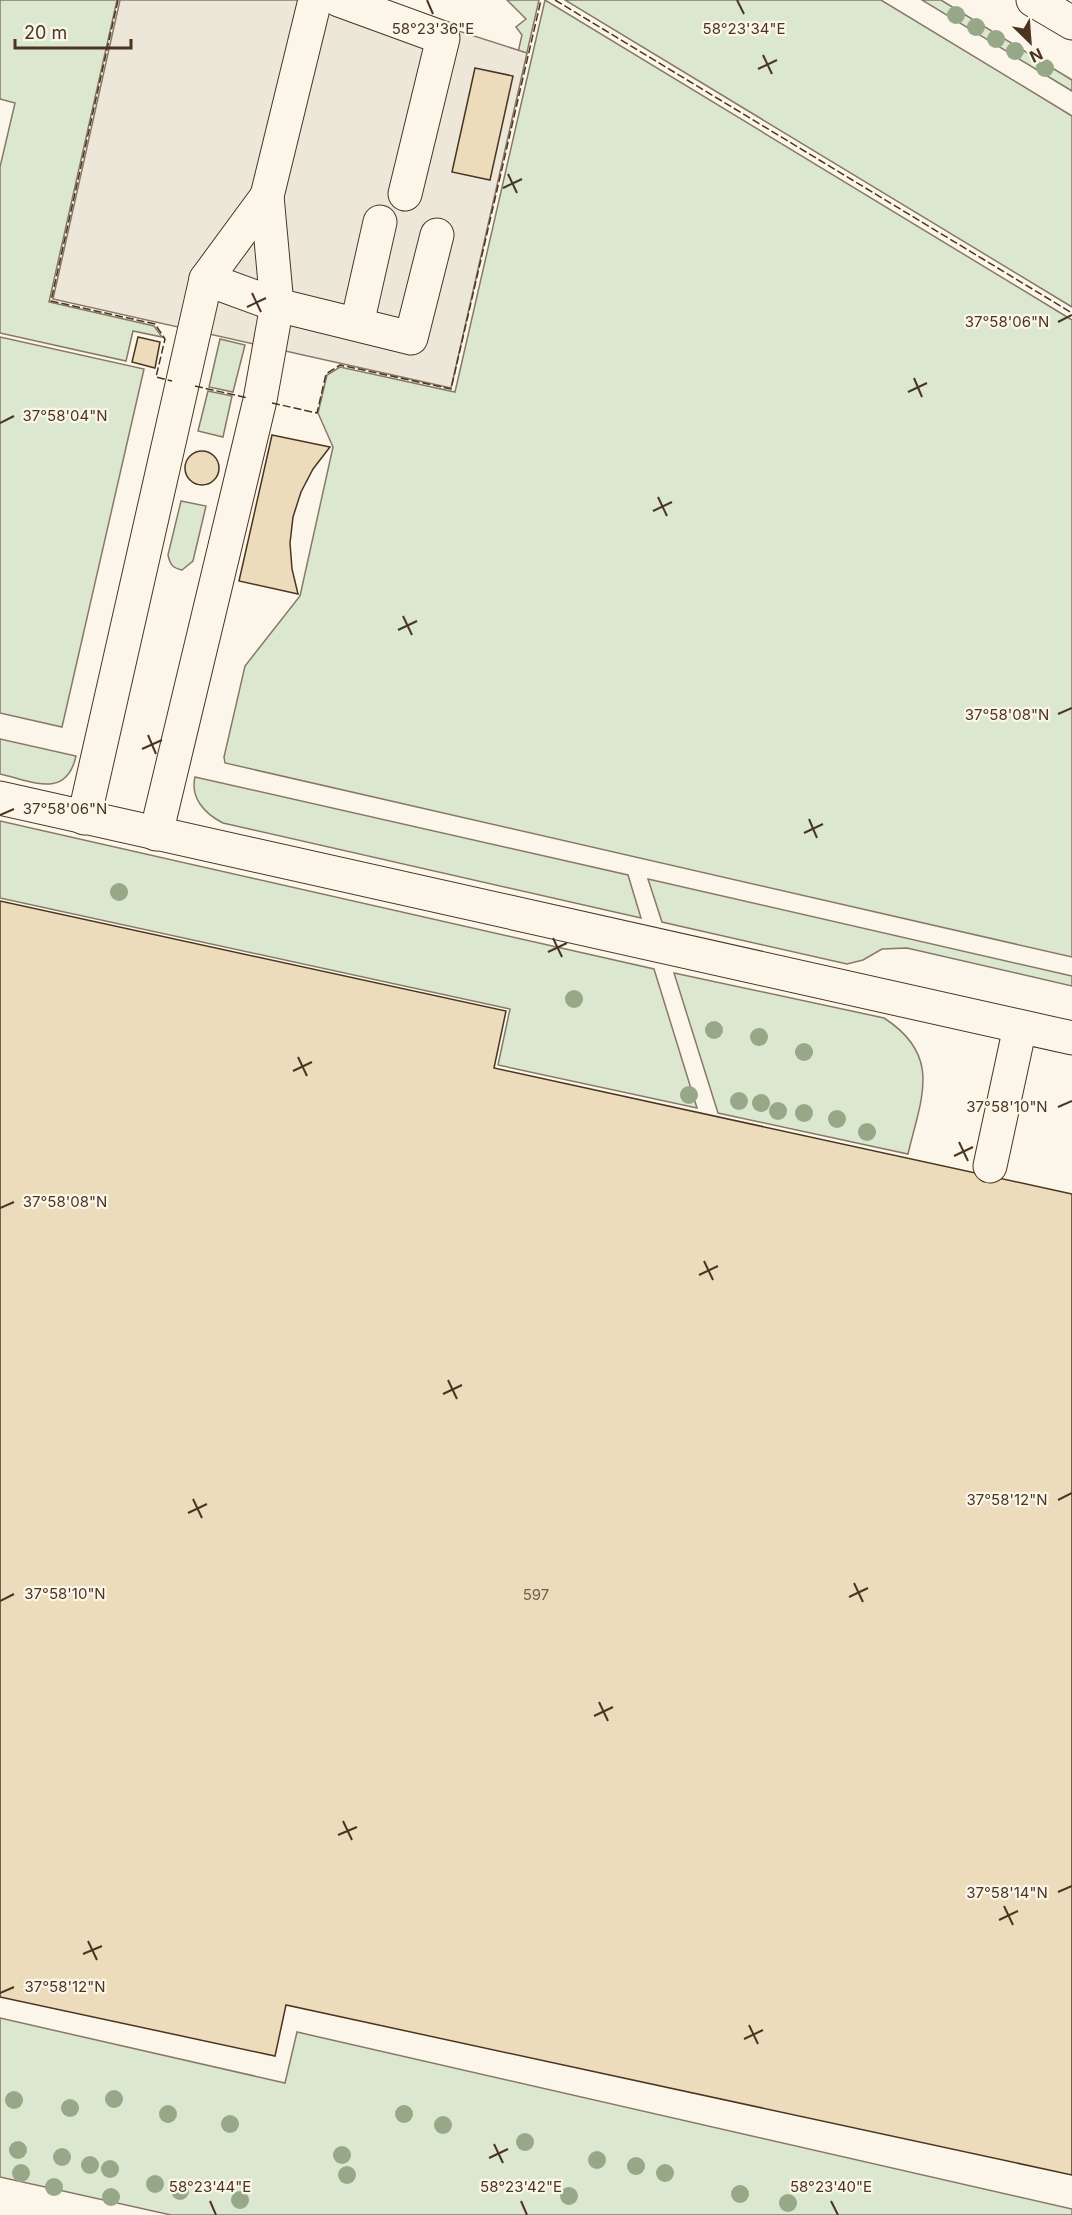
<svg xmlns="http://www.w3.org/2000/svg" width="1072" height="2215" font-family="Inter,sans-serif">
<rect width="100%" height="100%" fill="#fbf6e9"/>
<!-- green -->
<g fill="#dce7d0" stroke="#887966" stroke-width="1.5">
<path d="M0,0H117L49,302L154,326L162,337L133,331L126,361L0,333V167L15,103L0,99Z"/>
<path d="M507,0H539L450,387L446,363L522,35L516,27L526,19Z"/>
<path d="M545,0L1072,320V957L225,763L224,757L245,666L300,596L333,447L318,413L327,375L340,367L455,392Z"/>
<path d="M565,0H881L1072,116V307Z"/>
<path d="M922,0H941L1072,80V91Z"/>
<path d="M0,337L144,369L62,727L0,713Z"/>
<path d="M220,339L245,345L233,392L209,387Z"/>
<path d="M208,391L232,396L223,437L198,431Z"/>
<path d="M181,501L206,506L193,561L182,570C172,568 170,564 168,555Z"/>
<path d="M0,739L76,756C66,800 32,781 0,774Z"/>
<path d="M195,777L628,875L641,918L223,823C205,814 190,798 195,777Z"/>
<path d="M0,821L654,969L697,1108L498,1065L510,1009L0,898Z"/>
<path d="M648,879L1072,976V986L907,948L882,949L863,960L847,964L662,922Z"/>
<path d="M674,973L884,1018C943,1056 921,1098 908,1154L718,1113Z"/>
<path d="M0,2018L285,2083L297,2032L1072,2209V2215H171L0,2177Z"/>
</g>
<!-- parking -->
<path fill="#ede7d9" stroke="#887966" stroke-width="1.5" d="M120,0H362L527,53L451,388L53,299Z"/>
<!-- building -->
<g fill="#ecdcbc" stroke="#4a3520" stroke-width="1.5">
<path d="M475,68L513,76L490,180L452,172Z"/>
<path d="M138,337L160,342L155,368L132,362Z"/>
<path d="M272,435L330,447L313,469L301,492L293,517L290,543L292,569L298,594L239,581Z"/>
<circle cx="202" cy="468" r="17"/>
<path d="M0,901L506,1011L494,1068L1072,1194V2175L286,2005L275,2056L0,1997Z"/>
</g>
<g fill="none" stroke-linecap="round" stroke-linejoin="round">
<defs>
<g id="minor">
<path d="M339,0L443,38L405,194"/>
<path d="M1033,0L1072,23"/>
<path d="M206,279L277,305L411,338L437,235"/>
<path d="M357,324L380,222"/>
<path d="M0,798L1072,1038"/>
<path d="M84,818L206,279L267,196"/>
<path d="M156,834L260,400L277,305L267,196L315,0"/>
<path d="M990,1166L1020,1027"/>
</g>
</defs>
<!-- minor casing -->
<use href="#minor" stroke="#4a3520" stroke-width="35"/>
<!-- minor -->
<use href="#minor" stroke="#fbf6e9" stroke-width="33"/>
<!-- fence -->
<g stroke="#4a3520" stroke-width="1.5" stroke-dasharray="8 3" stroke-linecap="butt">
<path d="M118,0L51,301L155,324L165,339L156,377L172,381"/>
<path d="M555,0L1072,313"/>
<path d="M195,386L248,398"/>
<path d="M272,403L317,413L326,374L340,365L451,389L541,0"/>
</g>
</g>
<!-- trees -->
<g fill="#96a887">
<circle cx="956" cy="15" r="9"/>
<circle cx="976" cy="27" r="9"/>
<circle cx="996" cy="39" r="9"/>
<circle cx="1015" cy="51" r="9"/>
<circle cx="1045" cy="68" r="9"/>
<circle cx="119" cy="892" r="9"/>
<circle cx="574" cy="999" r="9"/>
<circle cx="714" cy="1030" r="9"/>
<circle cx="759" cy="1037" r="9"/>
<circle cx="804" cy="1052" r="9"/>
<circle cx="689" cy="1095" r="9"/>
<circle cx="739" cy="1101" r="9"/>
<circle cx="761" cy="1103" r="9"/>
<circle cx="778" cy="1111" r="9"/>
<circle cx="804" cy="1113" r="9"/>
<circle cx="837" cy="1119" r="9"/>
<circle cx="867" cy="1132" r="9"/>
<circle cx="114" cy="2099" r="9"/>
<circle cx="14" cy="2100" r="9"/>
<circle cx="70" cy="2108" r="9"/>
<circle cx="168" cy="2114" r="9"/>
<circle cx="404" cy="2114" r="9"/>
<circle cx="230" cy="2124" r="9"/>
<circle cx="443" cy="2125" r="9"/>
<circle cx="525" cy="2142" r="9"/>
<circle cx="18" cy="2150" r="9"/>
<circle cx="342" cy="2155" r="9"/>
<circle cx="62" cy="2157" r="9"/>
<circle cx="597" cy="2160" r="9"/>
<circle cx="90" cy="2165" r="9"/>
<circle cx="636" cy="2166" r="9"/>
<circle cx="110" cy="2169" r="9"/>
<circle cx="21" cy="2173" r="9"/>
<circle cx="665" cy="2173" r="9"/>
<circle cx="347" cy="2175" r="9"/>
<circle cx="155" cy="2184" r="9"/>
<circle cx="54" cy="2187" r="9"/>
<circle cx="180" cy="2191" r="9"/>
<circle cx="740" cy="2194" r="9"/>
<circle cx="569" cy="2196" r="9"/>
<circle cx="111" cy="2197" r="9"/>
<circle cx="240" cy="2200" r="9"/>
<circle cx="788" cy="2203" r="9"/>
</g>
<!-- ticks -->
<path fill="none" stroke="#4a3520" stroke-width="2" d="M427,0L433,14M737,0L744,14M763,55L772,74M758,69L777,60M508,174L517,193M503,188L522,179M252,293L261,312M247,307L266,298M1058,322L1072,315M914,378L922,397M908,392L927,383M0,423L14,416M658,497L667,516M653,511L672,502M403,616L412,635M398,630L417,621M1058,714L1072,708M148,735L156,754M142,749L162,740M0,815L14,809M809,819L817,838M804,833L823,824M553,938L562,957M548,952L567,943M298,1057L307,1076M293,1071L312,1062M1058,1107L1072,1101M959,1142L968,1161M954,1156L973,1147M0,1208L14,1202M704,1261L713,1280M699,1275L718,1266M448,1380L457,1399M443,1394L462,1385M193,1499L202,1518M1058,1500L1072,1493M188,1513L207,1504M854,1583L863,1602M849,1597L868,1588M0,1601L14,1594M599,1702L608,1721M594,1716L613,1707M343,1821L352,1840M338,1835L357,1827M1058,1892L1072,1886M1004,1906L1013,1925M999,1920L1018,1911M88,1941L97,1960M83,1954L102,1946M0,1993L14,1987M749,2025L758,2044M744,2039L763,2030M494,2144L503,2163M489,2158L508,2149M210,2201L216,2215M521,2201L527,2215M831,2201L838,2215"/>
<g text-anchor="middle" stroke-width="4.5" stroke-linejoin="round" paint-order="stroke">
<!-- number labels -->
<g font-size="15" fill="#725f47">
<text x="536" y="1600">597</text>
</g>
</g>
<g font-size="15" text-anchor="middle" fill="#4a3520" stroke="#fbf6e9" stroke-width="4.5" stroke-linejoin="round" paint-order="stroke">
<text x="433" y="34">58°23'36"E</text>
<text x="744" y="34">58°23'34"E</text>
<text x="1007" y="327">37°58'06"N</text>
<text x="65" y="421">37°58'04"N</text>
<text x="1007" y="720">37°58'08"N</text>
<text x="65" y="814">37°58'06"N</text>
<text x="1007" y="1112">37°58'10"N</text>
<text x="65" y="1207">37°58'08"N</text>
<text x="1007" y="1505">37°58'12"N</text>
<text x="65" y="1599">37°58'10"N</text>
<text x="1007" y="1898">37°58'14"N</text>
<text x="65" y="1992">37°58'12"N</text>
<text x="210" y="2192">58°23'44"E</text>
<text x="521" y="2192">58°23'42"E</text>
<text x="831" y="2192">58°23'40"E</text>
</g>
<!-- north arrow -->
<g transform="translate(1030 42) rotate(155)" stroke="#fbf6e9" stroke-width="4.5" paint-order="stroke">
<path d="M0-4.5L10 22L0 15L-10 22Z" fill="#4a3520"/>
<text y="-9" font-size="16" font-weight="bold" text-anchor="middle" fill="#4a3520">N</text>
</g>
<!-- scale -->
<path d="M15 39v9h116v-9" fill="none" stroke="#4a3520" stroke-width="3"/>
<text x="24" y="39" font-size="18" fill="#4a3520" stroke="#fbf6e9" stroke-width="4.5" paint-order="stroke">20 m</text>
</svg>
